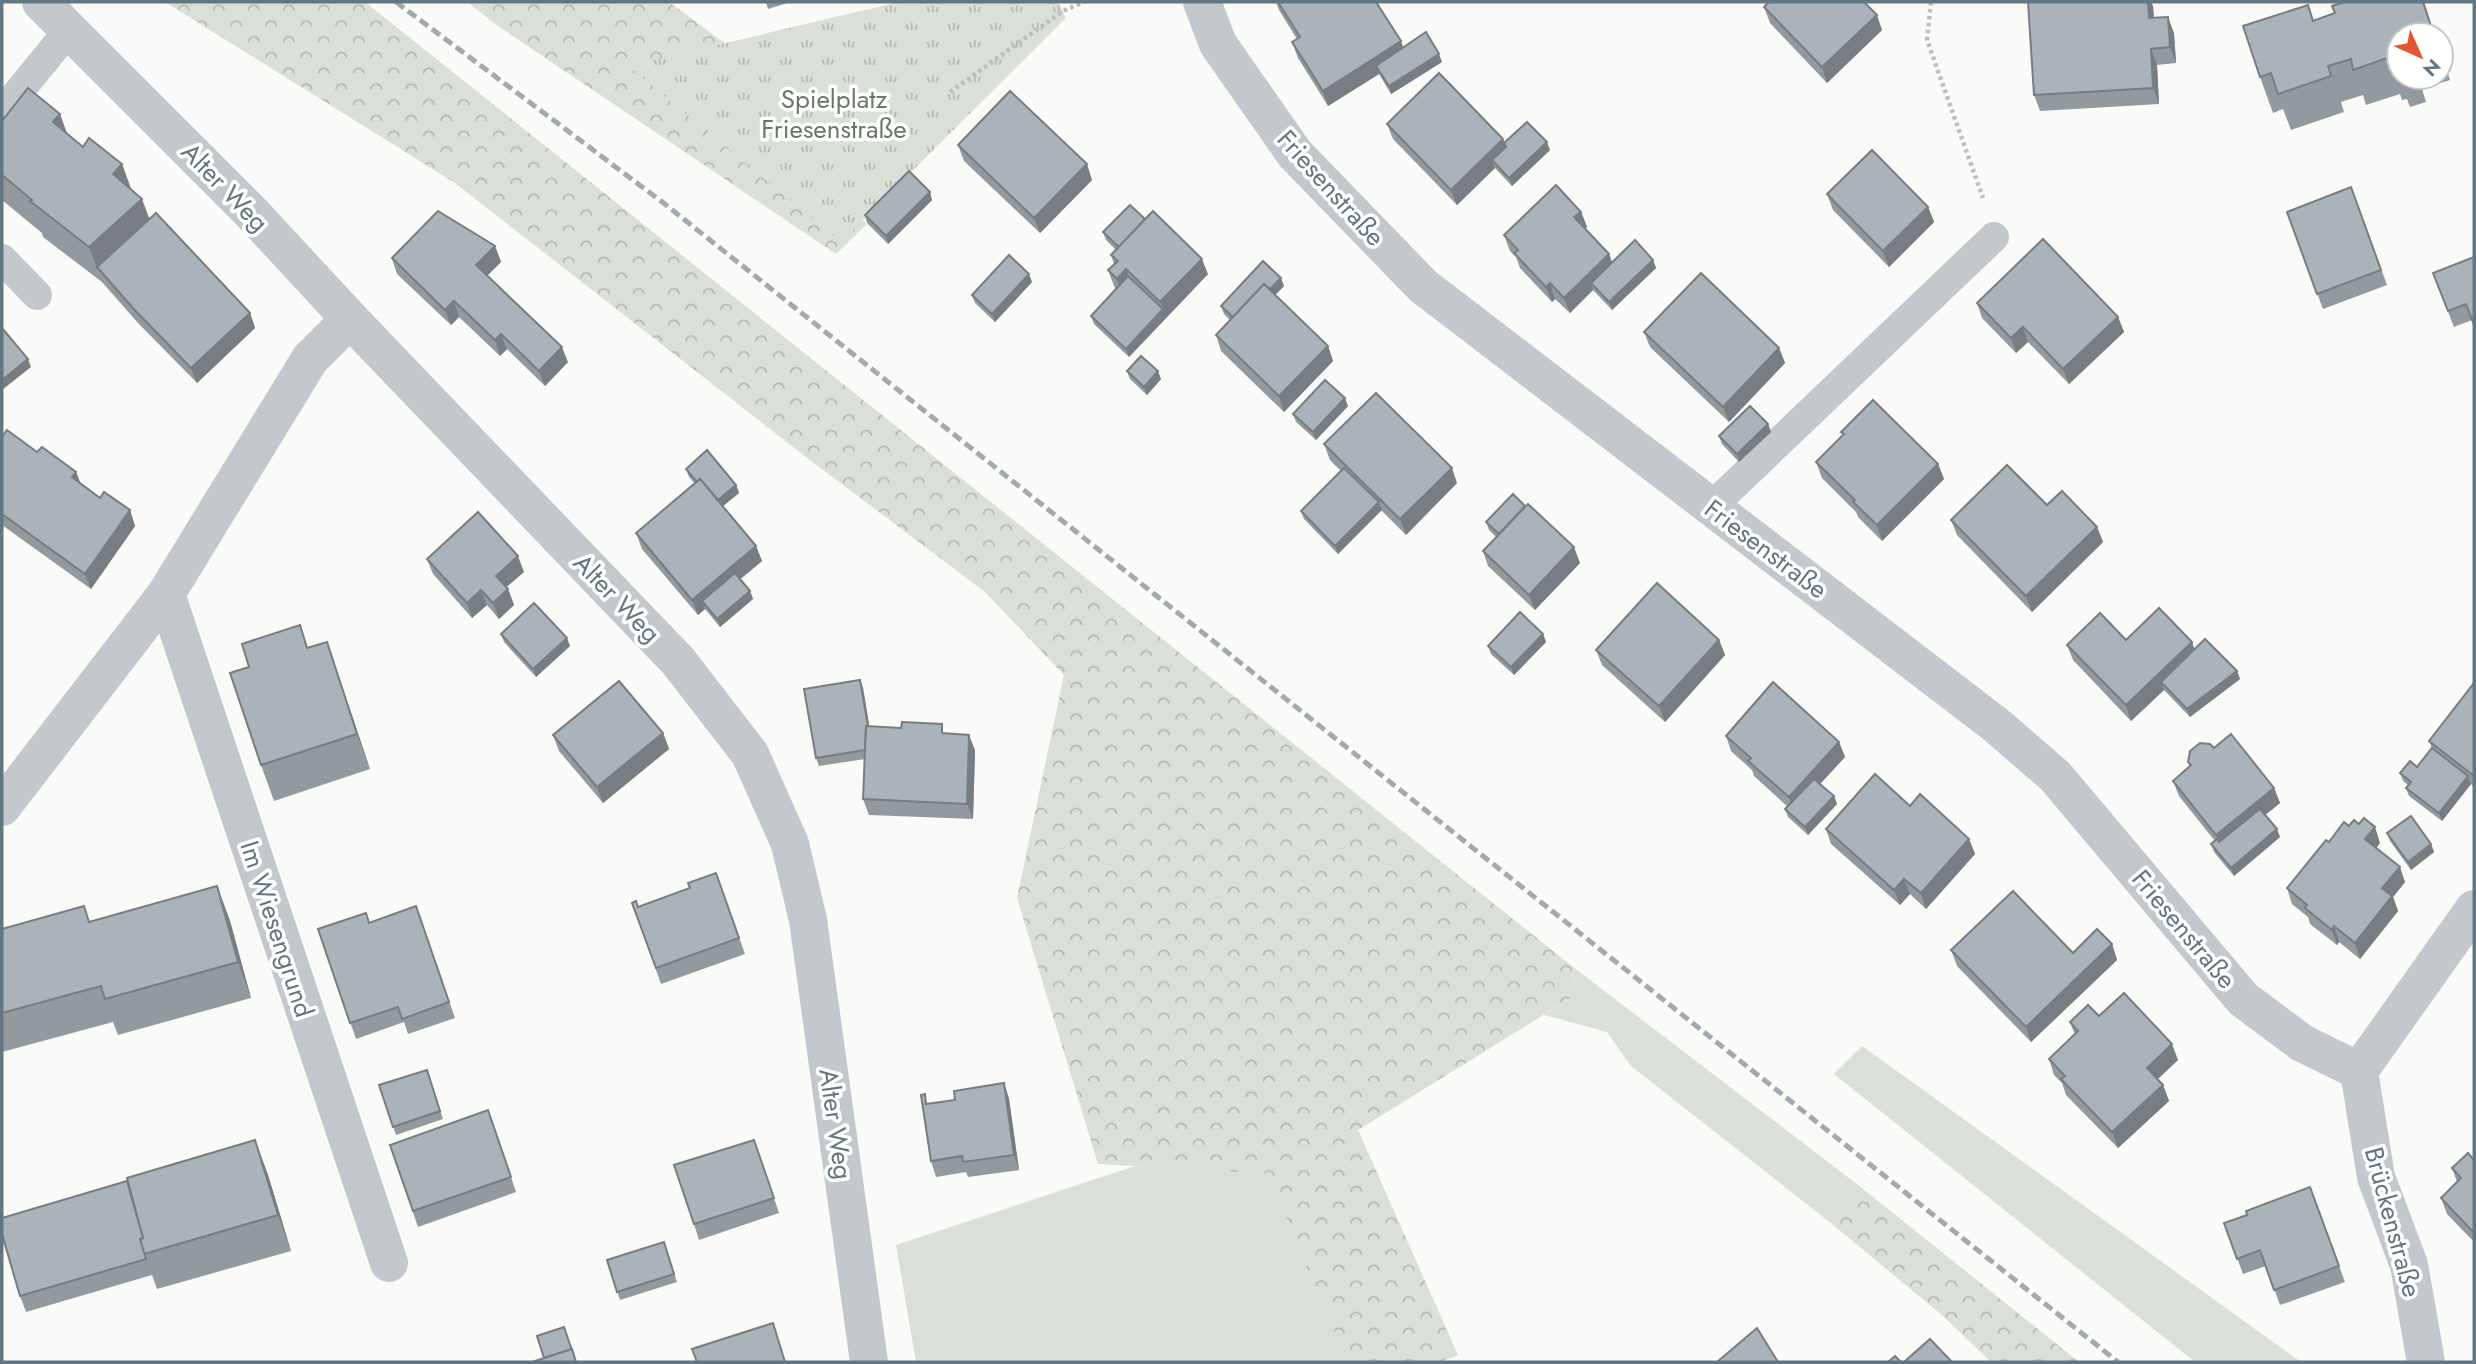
<svg xmlns="http://www.w3.org/2000/svg" width="2476" height="1364" font-family="Jost,sans-serif">
<defs>
<pattern id="forest-crowns" width="20" height="18" patternUnits="userSpaceOnUse" patternTransform="scale(1.75)"><rect width="20" height="18" fill="#dadfd7"/><path d="M2 6a3 3 0 1 1 6 0M12 15a3 3 0 1 1 6 0" fill="none" stroke="#b4b9b4"/></pattern>
<pattern id="park-tufts" width="24" height="20" patternUnits="userSpaceOnUse" patternTransform="scale(1.75)"><rect width="24" height="20" fill="#dadfd7"/><path d="M3 7l-1-3M5 7V3M7 7l1-3M15 17l-1-3M17 17v-4M19 17l1-3" fill="none" stroke="#b4b9b4"/></pattern>
</defs>
<rect width="100%" height="100%" fill="#fafaf8"/>
<!-- grass -->
<g fill="#dadfd7">
<path d="M1573,967L1858,1185L1832,1224L1631,1066L1607,1032L1544,1015L1577,994Z"/>
<path d="M1862,1046L2301,1362H2195L1834,1074Z"/>
<path d="M1135,1166L1269,1174L1347,1362H916L896,1245Z"/>
</g>
<!-- forest -->
<g fill="url(#forest-crowns)">
<path d="M165,2H365L1573,967L1577,994L1358,1130L1458,1355L1440,1362H1347L1268,1174L1098,1164L1017,898L1064,675L985,592L802,454L455,183Z"/>
<path d="M467,2H669L746,59L722,111L867,224L836,254L498,26Z"/>
<path d="M1858,1185L2079,1362H1991L1942,1315L1832,1224Z"/>
</g>
<!-- park -->
<path fill="url(#park-tufts)" d="M899,2H1058L1066,18L841,242L628,66Z"/>
<g fill="none" stroke-linecap="round" stroke-linejoin="round">
<!-- path -->
<g stroke="#bbbfc2" stroke-width="4.5" stroke-dasharray="3.5 3.5" stroke-linecap="butt">
<path d="M1931,2L1927,40L1983,198"/>
<path d="M950,92L1063,11L1084,2"/>
</g>
<!-- service -->
<g stroke="#c3c8cc" stroke-width="30">
<path d="M2,117L12,100L69,30"/>
<path d="M2,259L37,295"/>
<path d="M1711,507L1994,237"/>
</g>
<!-- minor -->
<g stroke="#c3c8cc" stroke-width="38">
<path d="M41,2L248,209L350,319L678,661L750,754L790,844L808,920L869,1362"/>
<path d="M1202,2L1218,44L1295,154L1423,286L1996,725L2055,776L2243,999L2302,1043L2359,1071"/>
<path d="M166,594L389,1263"/>
<path d="M2,807L166,594L310,359L350,319"/>
<path d="M2426,1362L2409,1265L2376,1177L2359,1071L2474,909"/>
</g>
<!-- rail -->
<path stroke="#a2aab0" stroke-width="5" stroke-dasharray="10 5" stroke-linecap="butt" d="M396,2L661,201L2118,1362"/>
</g>
<!-- wall -->
<g fill="#929a9f">
<path d="M766,2H791L768,9Z"/>
<path d="M1276,2H1376L1401,41L1403,47L1442,62L1391,94L1379,74L1328,106L1298,58L1292,42L1297,39L1279,10Z"/>
<path d="M2424,2L2435,35H2399V77H2441V53L2450,80L2422,89L2426,102L2410,107L2407,99L2402,100L2400,94L2366,105L2363,95L2341,102L2344,112L2291,130L2283,109L2273,113L2260,77L2313,20Z"/>
<path d="M2153,6L2154,18L2174,33L2176,63L2157,65L2159,104L2040,111L2034,95Z"/>
<path d="M1764,7L1882,30L1827,83L1770,23Z"/>
<path d="M2,121L67,134L83,147L122,164L131,189L149,219L250,313L255,328L197,383L138,323L102,282L43,237L42,233L2,200Z"/>
<path d="M1387,124L1503,139L1504,143L1550,150L1512,186L1495,168L1457,205L1393,139Z"/>
<path d="M958,145L1092,180L1040,233L964,161Z"/>
<path d="M2351,187L2387,285L2323,309L2287,212Z"/>
<path d="M1827,194L1928,207L1934,222L1889,267L1833,210Z"/>
<path d="M932,200L888,244L867,223L865,215Z"/>
<path d="M1581,212L1587,227L1585,229L1609,254L1612,262L1653,260L1656,268L1612,310L1593,290L1570,313L1555,299L1552,302L1520,268L1516,257L1510,251L1504,235Z"/>
<path d="M1145,219L1208,274L1129,357L1094,324L1091,316L1116,289L1114,286L1108,270L1114,264L1111,255L1116,250L1106,240L1103,232Z"/>
<path d="M495,246L501,262L487,275L568,362L545,386L507,349L500,356L459,317L451,325L397,274L392,259Z"/>
<path d="M2474,257L2472,320L2454,327L2433,273Z"/>
<path d="M1032,282L995,322L975,303L972,295Z"/>
<path d="M1284,286L1275,295L1328,346L1333,361L1284,412L1221,351L1216,335L1230,320L1224,314L1221,306Z"/>
<path d="M1977,303L2118,317L2124,332L2069,384L2028,342L2016,353L1982,318Z"/>
<path d="M1644,332L1779,348L1785,363L1729,422L1650,347Z"/>
<path d="M1127,371L1161,379L1147,395L1130,379Z"/>
<path d="M1348,406L1316,440L1296,422L1293,414Z"/>
<path d="M1768,424L1771,432L1739,462L1722,444L1719,436Z"/>
<path d="M1841,432L1938,464L1944,479L1882,541L1858,517L1856,512L1822,478L1816,462L1843,435Z"/>
<path d="M2,437L37,452L76,472L80,483L100,498L130,510L135,526L91,589L2,525Z"/>
<path d="M1324,444L1457,483L1406,535L1381,510L1338,554L1304,519L1301,511L1341,471L1330,460Z"/>
<path d="M686,469L736,485L739,493L723,506L756,546L762,561L740,579L750,591L753,599L720,627L705,609L698,615L642,549L636,533L695,484L689,477Z"/>
<path d="M2047,505L2097,527L2103,542L2032,612L1957,535L1951,520Z"/>
<path d="M1486,522L1580,563L1535,610L1488,566L1483,551L1496,537L1489,530Z"/>
<path d="M427,559L524,572L506,587L508,589L514,605L499,619L487,605L472,618L433,574Z"/>
<path d="M501,634L570,646L536,677L504,642Z"/>
<path d="M1543,634L1546,642L1514,675L1491,654L1488,646Z"/>
<path d="M1719,640L1725,655L1665,722L1602,665L1596,650Z"/>
<path d="M2126,640L2192,642L2194,649L2237,671L2240,679L2190,717L2164,690L2131,721L2073,660L2067,645Z"/>
<path d="M327,642L370,769L274,801L261,765L308,647Z"/>
<path d="M860,680L863,688L869,726L945,734L975,750L973,819L869,815L863,799L865,759L819,766L816,758Z"/>
<path d="M2474,683V787L2471,784L2442,821L2409,796L2406,788L2408,785L2403,781L2400,773L2417,767L2432,748L2429,741Z"/>
<path d="M663,733L669,749L603,803L559,751L553,735Z"/>
<path d="M1726,736L1839,742L1845,757L1820,784L1834,796L1837,804L1808,835L1788,817L1785,809L1788,807L1754,776L1752,770L1731,751Z"/>
<path d="M2214,748L2274,788L2280,803L2265,815L2280,837L2234,876L2214,852L2211,844L2215,841L2179,796L2173,781L2190,766L2188,762Z"/>
<path d="M1910,806L1969,839L1975,854L1926,909L1910,894L1900,905L1831,844L1826,829Z"/>
<path d="M2349,826L2380,843L2376,848L2405,882L2393,897L2398,911L2360,959L2339,942L2337,945L2310,924L2308,917L2292,904L2287,888L2329,842Z"/>
<path d="M2387,833L2431,844L2434,852L2411,870L2390,841Z"/>
<path d="M716,873L745,954L661,984L632,903L638,907L689,888Z"/>
<path d="M217,886L230,921L251,998L118,1035L113,1022L2,1052V929L90,922Z"/>
<path d="M416,906L455,1018L408,1034L404,1022L356,1039L318,929L370,922Z"/>
<path d="M2112,944L2117,960L2031,1042L1957,966L1951,950L2073,953Z"/>
<path d="M2099,1016L2178,1060L2158,1079L2163,1085L2169,1101L2118,1148L2066,1095L2062,1083L2054,1075L2049,1059L2075,1035L2070,1022Z"/>
<path d="M427,1070L443,1119L396,1135L379,1085Z"/>
<path d="M1004,1083L1009,1099L1019,1170L968,1177L966,1172L936,1177L931,1161L928,1104L955,1100Z"/>
<path d="M488,1110L516,1192L418,1227L390,1145Z"/>
<path d="M255,1140L268,1175L291,1251L157,1289L152,1275L26,1312L20,1296L127,1181Z"/>
<path d="M754,1140L779,1213L699,1240L694,1224Z"/>
<path d="M2474,1160V1242L2447,1214L2441,1198L2457,1182L2452,1168Z"/>
<path d="M2310,1187L2345,1282L2280,1305L2266,1266L2243,1274L2224,1223L2247,1215Z"/>
<path d="M664,1242L677,1282L620,1300L607,1260Z"/>
</g>
<!-- shaded-wall -->
<g fill="#777d82">
<path d="M2148,2H2151L2153,6L2155,34L2149,18Z"/>
<path d="M1877,15L1882,30L1827,83L1822,67Z"/>
<path d="M2168,17L2174,33L2176,63L2170,47Z"/>
<path d="M1401,41L1406,56L1376,66L1379,74L1328,106L1323,91Z"/>
<path d="M2151,49L2157,65L2159,104L2153,88Z"/>
<path d="M1439,54L1442,62L1391,94L1389,86Z"/>
<path d="M60,114L73,150L53,122Z"/>
<path d="M1503,139L1509,155L1492,160L1495,168L1457,205L1451,190Z"/>
<path d="M1547,142L1550,150L1512,186L1509,178Z"/>
<path d="M122,164L135,200L113,174Z"/>
<path d="M1087,164L1092,180L1040,233L1034,218Z"/>
<path d="M930,192L932,200L888,244L886,236Z"/>
<path d="M142,199L155,234L97,267L89,247Z"/>
<path d="M1928,207L1934,222L1889,267L1883,251Z"/>
<path d="M1581,212L1587,227L1580,233L1574,217Z"/>
<path d="M495,246L501,262L482,281L476,265Z"/>
<path d="M1609,254L1615,270L1591,283L1593,290L1570,313L1564,298Z"/>
<path d="M1202,259L1208,274L1129,357L1126,349L1163,309L1160,302Z"/>
<path d="M1653,260L1656,268L1612,310L1609,302Z"/>
<path d="M1126,269L1131,284L1122,294L1117,279Z"/>
<path d="M1029,274L1032,282L995,322L992,314Z"/>
<path d="M1281,278L1284,286L1241,330L1238,322Z"/>
<path d="M1550,283L1555,299L1552,302L1546,287Z"/>
<path d="M454,301L459,317L451,325L445,310Z"/>
<path d="M250,313L255,328L197,383L191,368Z"/>
<path d="M2118,317L2124,332L2069,384L2063,369Z"/>
<path d="M2023,327L2028,342L2016,353L2011,338Z"/>
<path d="M501,334L507,349L500,356L495,340Z"/>
<path d="M1328,346L1333,361L1284,412L1279,396Z"/>
<path d="M562,347L568,362L545,386L539,371Z"/>
<path d="M1779,348L1785,363L1729,422L1723,407Z"/>
<path d="M28,359L31,367L2,390V380Z"/>
<path d="M1158,371L1161,379L1147,395L1144,387Z"/>
<path d="M1345,398L1348,406L1316,440L1313,432Z"/>
<path d="M1768,424L1771,432L1739,462L1737,454Z"/>
<path d="M1938,464L1944,479L1882,541L1877,525Z"/>
<path d="M1452,468L1457,483L1406,535L1400,519Z"/>
<path d="M76,472L82,487L72,477Z"/>
<path d="M736,485L739,493L718,510L715,502Z"/>
<path d="M1379,502L1382,510L1338,554L1335,546Z"/>
<path d="M130,510L135,526L91,589L85,574Z"/>
<path d="M2097,527L2103,542L2032,612L2026,596Z"/>
<path d="M756,546L762,561L707,607L702,601L705,609L698,615L692,600Z"/>
<path d="M1574,547L1580,563L1535,610L1529,595Z"/>
<path d="M518,556L524,572L502,591L496,576Z"/>
<path d="M508,589L514,605L499,619L493,603Z"/>
<path d="M481,590L487,605L472,618L467,603Z"/>
<path d="M750,591L753,599L720,627L717,619Z"/>
<path d="M1543,634L1546,642L1514,675L1511,667Z"/>
<path d="M567,638L570,646L536,677L533,669Z"/>
<path d="M1719,640L1725,655L1665,722L1659,706Z"/>
<path d="M327,642L339,677L370,769L357,734Z"/>
<path d="M2192,642L2197,657L2161,682L2164,690L2131,721L2126,705Z"/>
<path d="M2237,671L2240,679L2190,717L2187,709Z"/>
<path d="M860,680L863,688L872,742L871,758Z"/>
<path d="M663,733L669,749L603,803L597,787Z"/>
<path d="M969,735L975,750L973,819L967,804Z"/>
<path d="M1839,742L1845,757L1794,812L1789,797Z"/>
<path d="M2468,776L2471,784L2442,821L2439,813Z"/>
<path d="M2274,788L2280,803L2222,850L2216,835Z"/>
<path d="M1834,796L1837,804L1808,835L1805,827Z"/>
<path d="M2375,827L2380,843L2371,855L2365,839Z"/>
<path d="M2277,829L2280,837L2234,876L2231,868Z"/>
<path d="M1969,839L1975,854L1926,909L1921,893Z"/>
<path d="M2431,844L2434,852L2411,870L2408,862Z"/>
<path d="M2400,867L2405,882L2393,897L2398,911L2360,959L2355,943L2382,888Z"/>
<path d="M1904,879L1910,894L1900,905L1894,890Z"/>
<path d="M217,886L230,921L251,998L238,962Z"/>
<path d="M2334,926L2339,942L2337,945L2332,930Z"/>
<path d="M2112,944L2117,960L2031,1042L2026,1027Z"/>
<path d="M2172,1044L2178,1060L2153,1083L2147,1068Z"/>
<path d="M1004,1083L1009,1099L1019,1170L1014,1155Z"/>
<path d="M2163,1085L2169,1101L2118,1148L2112,1132Z"/>
<path d="M255,1140L268,1175L291,1251L278,1215Z"/>
</g>
<!-- building -->
<g fill="#aab3b9" stroke="#777d82" stroke-width="2">
<path d="M1278,2H1376L1401,41L1323,91L1292,42L1300,37Z"/>
<path d="M1769,2H1864L1877,15L1822,67L1764,7Z"/>
<path d="M2028,2H2148L2149,18L2168,17L2170,47L2151,49L2153,88L2034,95Z"/>
<path d="M2345,2H2423L2434,35H2399V71L2397,72L2394,63L2389,64L2387,58L2353,70L2351,59L2328,66L2331,76L2278,94L2271,73L2260,77L2243,26L2308,5L2313,21L2335,13L2332,6Z"/>
<path d="M1426,32L1439,54L1389,86L1376,66Z"/>
<path d="M1439,73L1503,139L1451,190L1387,124Z"/>
<path d="M28,88L60,114L53,122L83,147L89,138L122,164L113,174L142,199L89,247L30,201L32,200L2,175V121Z"/>
<path d="M1010,91L1087,164L1034,218L958,145Z"/>
<path d="M1527,122L1547,142L1509,178L1492,160L1506,147L1504,143Z"/>
<path d="M1872,150L1928,207L1883,251L1827,194Z"/>
<path d="M909,171L930,192L886,236L865,215Z"/>
<path d="M1556,185L1581,212L1574,217L1609,254L1564,298L1550,283L1546,287L1514,253L1518,250L1504,235Z"/>
<path d="M2351,187L2381,270L2317,294L2287,212Z"/>
<path d="M1130,205L1145,219L1119,247L1103,232Z"/>
<path d="M438,211L495,246L476,265L562,347L539,371L501,334L495,340L454,301L445,310L392,258Z"/>
<path d="M1153,211L1202,259L1160,302L1126,269L1117,279L1108,270L1118,261L1111,255Z"/>
<path d="M156,213L250,313L191,368L132,307L97,267Z"/>
<path d="M2043,239L2118,317L2063,369L2023,327L2011,338L1977,303Z"/>
<path d="M1635,240L1653,260L1609,302L1591,283Z"/>
<path d="M1009,255L1029,274L992,314L972,295Z"/>
<path d="M2474,257V325L2466,304L2448,311L2433,273Z"/>
<path d="M1263,261L1281,278L1270,289L1264,284L1233,317L1221,306Z"/>
<path d="M1701,273L1779,348L1723,407L1644,332Z"/>
<path d="M1128,276L1163,309L1126,349L1091,316Z"/>
<path d="M1264,284L1328,346L1279,396L1216,335Z"/>
<path d="M2,328L28,359L2,380Z"/>
<path d="M1141,356L1158,371L1144,387L1127,371Z"/>
<path d="M1325,380L1345,398L1313,432L1293,414Z"/>
<path d="M1376,393L1452,468L1400,519L1324,444Z"/>
<path d="M1873,400L1938,464L1877,525L1853,502L1855,500L1816,462L1844,434L1841,432Z"/>
<path d="M1750,406L1768,424L1737,454L1719,436Z"/>
<path d="M7,430L37,452L42,447L76,472L72,477L100,498L104,492L130,510L85,574L2,514V437Z"/>
<path d="M707,450L736,485L718,500L700,479L697,482L686,469Z"/>
<path d="M2007,465L2047,505L2062,491L2097,527L2026,596L1951,520Z"/>
<path d="M1344,468L1379,502L1335,546L1301,511Z"/>
<path d="M700,479L756,546L692,600L636,533Z"/>
<path d="M1513,494L1525,506L1499,534L1486,522Z"/>
<path d="M1528,504L1574,547L1529,595L1483,551Z"/>
<path d="M478,512L518,556L496,576L508,589L493,603L481,590L467,603L427,559Z"/>
<path d="M735,573L750,591L717,619L702,601Z"/>
<path d="M1657,583L1719,640L1659,706L1596,650Z"/>
<path d="M534,603L567,638L533,669L501,634Z"/>
<path d="M2159,608L2192,642L2126,705L2067,645L2100,613L2126,640Z"/>
<path d="M1520,612L1543,634L1511,667L1488,646Z"/>
<path d="M300,625L307,648L327,642L357,734L261,765L230,673L249,667L242,644Z"/>
<path d="M2205,639L2237,671L2187,709L2161,682Z"/>
<path d="M860,680L868,726H866L865,750L816,758L804,689Z"/>
<path d="M619,681L663,733L597,787L553,735Z"/>
<path d="M1773,682L1839,742L1789,797L1748,761L1751,758L1726,736Z"/>
<path d="M2474,683V776L2429,741Z"/>
<path d="M902,722L942,724V733L969,735L967,804L863,799L866,726L901,728Z"/>
<path d="M2231,734L2274,788L2216,835L2173,781L2191,765L2188,762L2190,751L2200,743L2210,744L2214,748Z"/>
<path d="M2432,748L2468,776L2439,813L2406,788L2411,782L2400,773L2410,761L2417,767Z"/>
<path d="M1875,774L1910,806L1920,794L1969,839L1921,893L1904,879L1894,890L1826,829Z"/>
<path d="M1814,779L1834,796L1805,827L1785,809Z"/>
<path d="M2260,809L2277,829L2231,868L2211,844L2217,839L2219,842Z"/>
<path d="M2411,816L2431,844L2408,862L2387,833Z"/>
<path d="M2364,818L2375,827L2365,839L2400,867L2382,888L2392,896L2355,943L2334,926L2332,930L2305,908L2307,905L2287,888L2326,840L2329,842L2344,822L2349,826L2354,820L2359,824Z"/>
<path d="M716,873L739,938L656,968L632,903L636,901L638,907L690,888L688,883Z"/>
<path d="M217,886L238,962L105,999L101,986L2,1013V929L84,906L89,922Z"/>
<path d="M2013,891L2073,953L2097,929L2112,944L2026,1027L1951,950Z"/>
<path d="M416,906L449,1002L402,1019L398,1007L350,1023L318,929L366,913L369,923Z"/>
<path d="M2124,993L2172,1044L2147,1068L2163,1085L2112,1132L2061,1079L2065,1076L2049,1059L2078,1031L2070,1022L2088,1005L2099,1016Z"/>
<path d="M427,1070L440,1111L393,1127L379,1085Z"/>
<path d="M1004,1083L1014,1155L963,1162L962,1156L931,1161L921,1095L925,1094L926,1104L955,1100L954,1091Z"/>
<path d="M488,1110L511,1177L413,1211L390,1145Z"/>
<path d="M255,1140L278,1215L144,1254L140,1239L143,1238L127,1178Z"/>
<path d="M754,1140L774,1198L694,1224L674,1165Z"/>
<path d="M2468,1153L2474,1160V1233L2441,1198L2461,1178L2452,1168Z"/>
<path d="M127,1181L143,1238L140,1239L146,1259L20,1296L2,1234V1218Z"/>
<path d="M2310,1187L2339,1266L2274,1290L2260,1250L2237,1259L2224,1223L2247,1215L2246,1211Z"/>
<path d="M664,1242L674,1274L617,1292L607,1260Z"/>
<path d="M773,1323L785,1362H697L692,1349Z"/>
<path d="M564,1327L574,1356L572,1349L544,1358L537,1336Z"/>
<path d="M1757,1328L1778,1362H1717Z"/>
<path d="M1930,1339L1952,1362H1904Z"/>
<path d="M572,1349L576,1362H532Z"/>
<path d="M1895,1356L1901,1362H1888Z"/>
</g>
<g text-anchor="middle" stroke-width="7" stroke-linejoin="round" paint-order="stroke">
<!-- park labels -->
<g font-size="26" fill="#687a64" stroke="#fff">
<text x="834" y="108">Spielplatz<tspan x="834" dy="30">Friesenstraße</tspan></text>
</g>
<!-- street labels -->
<g font-size="26" fill="#657683" stroke="#fff">
<text transform="translate(225 187) rotate(46)" y="9">Alter Weg</text>
<text transform="translate(1331 188) rotate(48)" y="9">Friesenstraße</text>
<text transform="translate(1766 549) rotate(37)" y="9">Friesenstraße</text>
<text transform="translate(617 598) rotate(46)" y="9">Alter Weg</text>
<text transform="translate(277 929) rotate(72)" y="9">Im Wiesengrund</text>
<text transform="translate(2184 929) rotate(50)" y="9">Friesenstraße</text>
<text transform="translate(836 1124) rotate(82)" y="9">Alter Weg</text>
<text transform="translate(2393 1222) rotate(75)" y="9">Brückenstraße</text>
</g>
</g>
<!-- border -->
<rect width="2476" height="1364" fill="none" stroke="#657683" stroke-width="7"/>
<!-- north arrow -->
<g transform="translate(2420 56) rotate(135)"><circle r="33" fill="#ffffff" stroke="#c1c8cd" stroke-width="2"/>
<path d="M0-5L12 26L0 18L-12 26Z" fill="#e4572e"/>
<text y="-10" font-size="19" font-weight="bold" text-anchor="middle" fill="#657683">N</text>
</g>
</svg>
